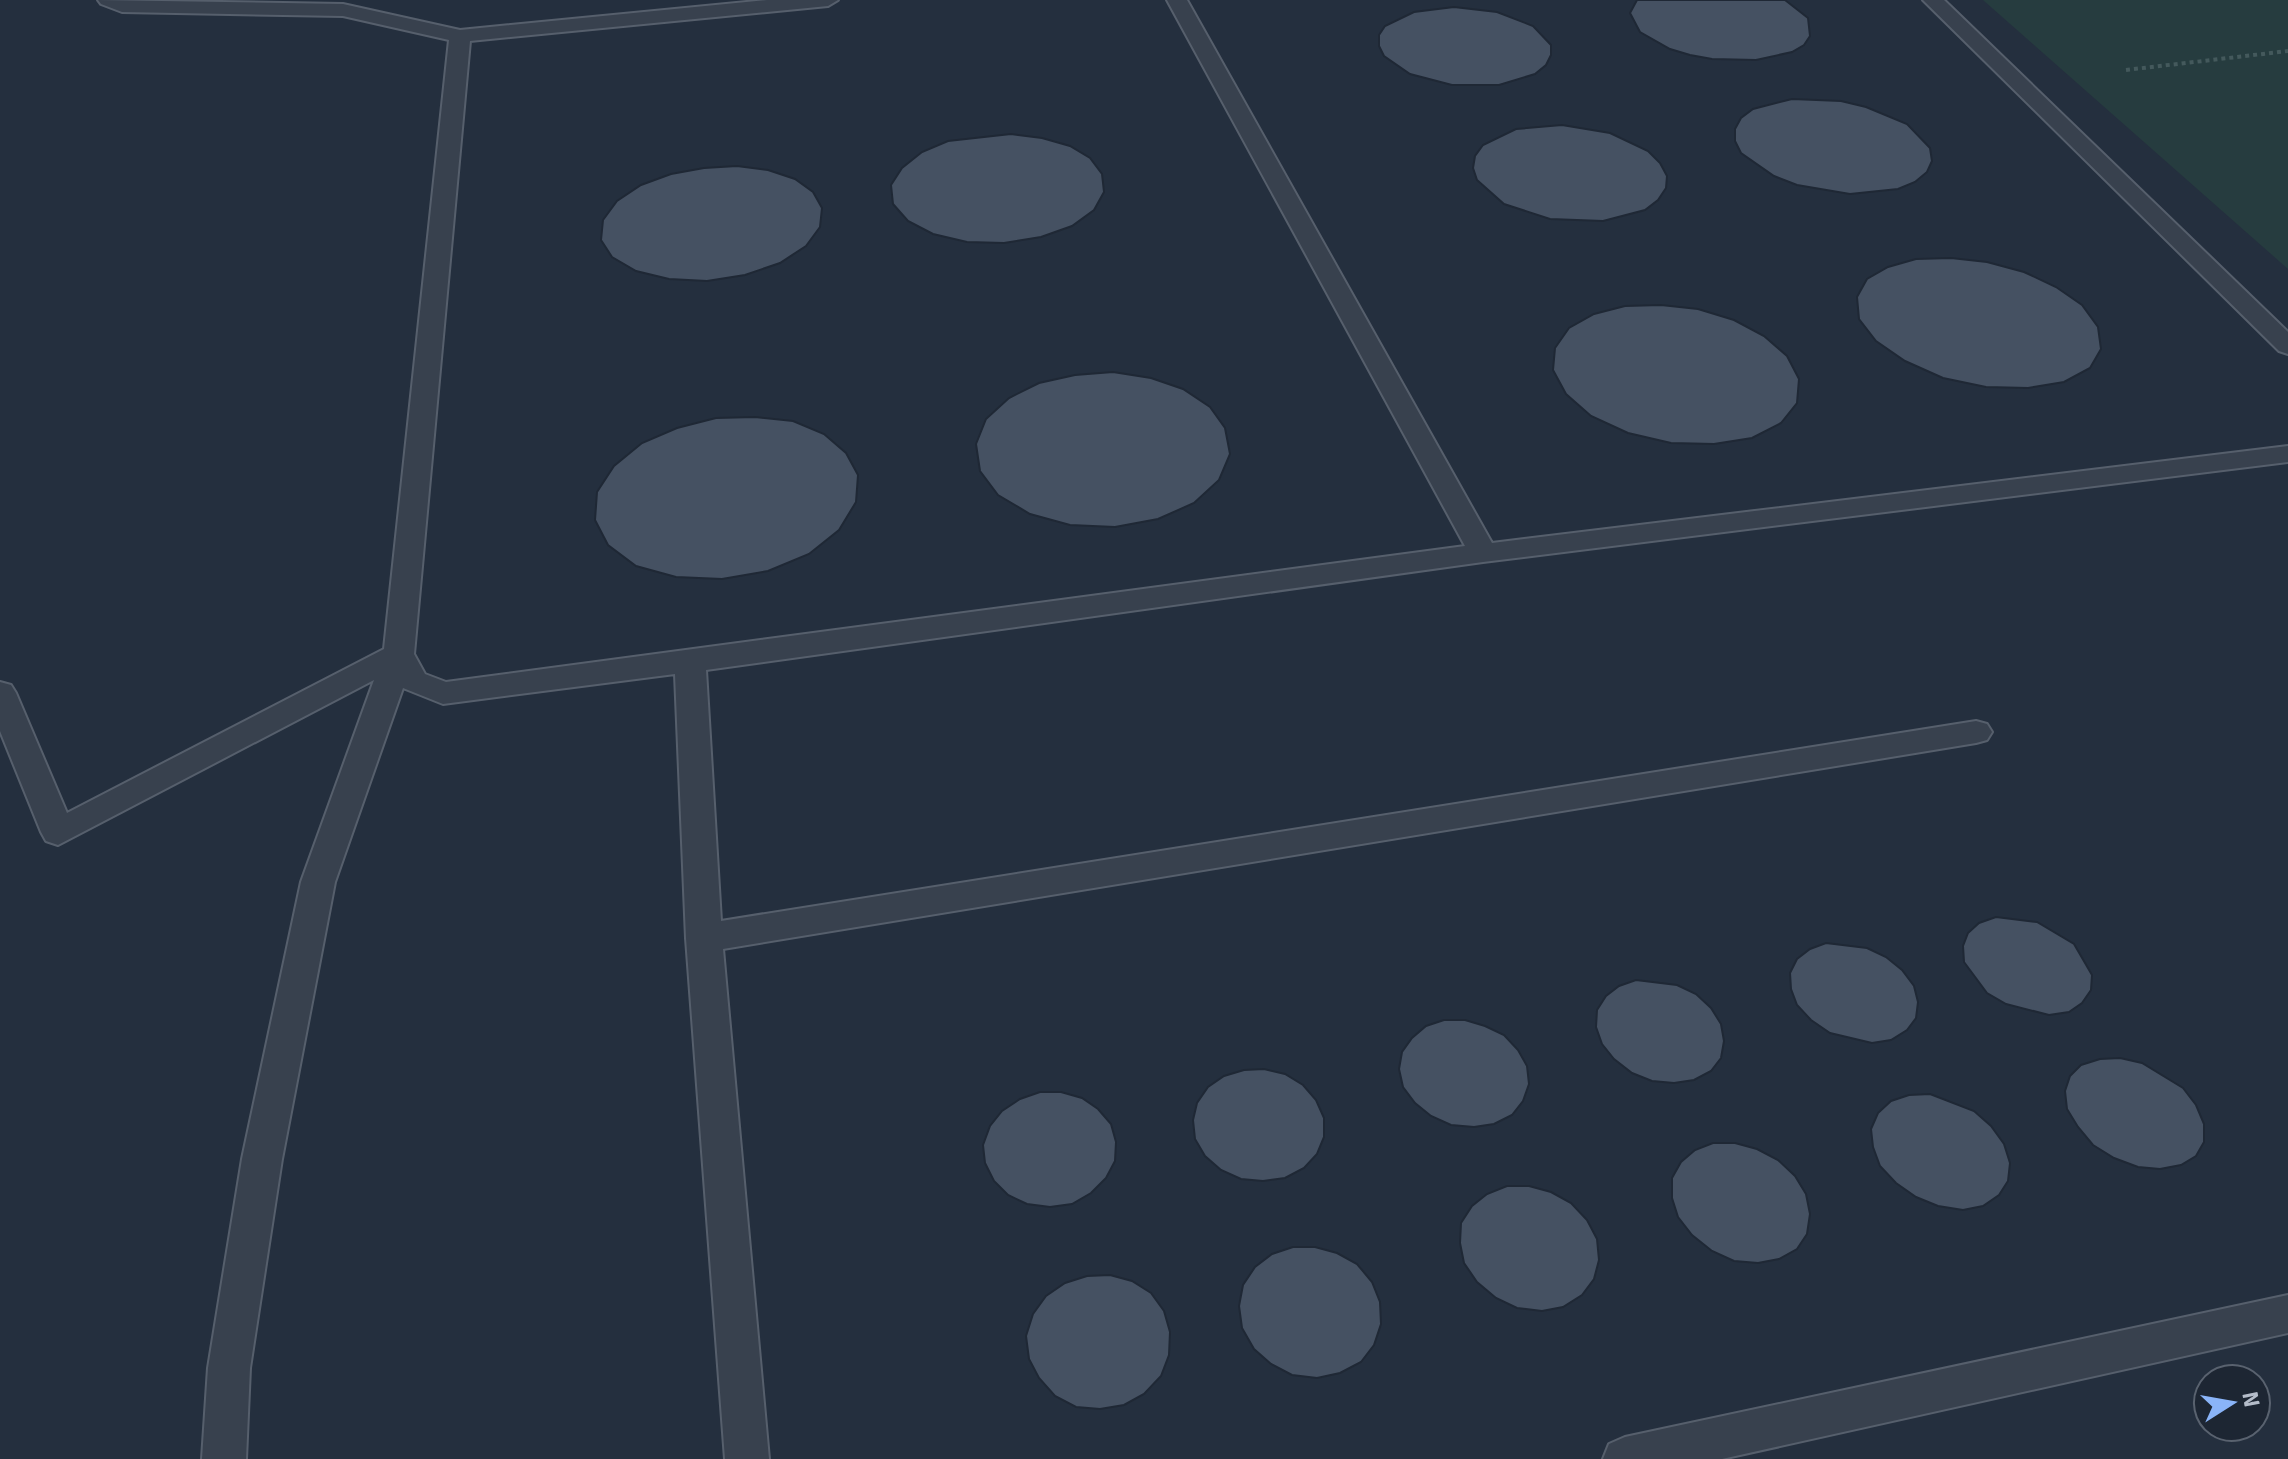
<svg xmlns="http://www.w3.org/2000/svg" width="2288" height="1459" font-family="Signika,sans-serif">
<rect width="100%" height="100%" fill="#242f3e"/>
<!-- green -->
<path fill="#263c3f" d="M1983,0H2288V269Z"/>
<!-- building -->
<g fill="#455162" stroke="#1f2835" stroke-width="2">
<path d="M1637,0H1785L1808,18L1810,36L1804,45L1792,52L1756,60L1712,59L1690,55L1670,49L1640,32L1630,13Z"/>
<path d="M1454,7L1497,12L1533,26L1551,45V55L1546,65L1535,74L1499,85H1452L1410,74L1384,56L1379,46V35L1385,26L1414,12Z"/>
<path d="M1792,99L1841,101L1866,107L1907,124L1930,148L1932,161L1927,172L1915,182L1898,189L1850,194L1797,185L1774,176L1741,153L1735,141V129L1741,118L1753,109Z"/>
<path d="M1562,125L1610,133L1648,151L1660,163L1667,176L1666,188L1658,200L1645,210L1603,221L1550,219L1504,204L1477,180L1473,168L1475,156L1483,145L1516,129Z"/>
<path d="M1011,134L1042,138L1070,146L1090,158L1102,174L1104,192L1094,210L1072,226L1041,237L1004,243L967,242L933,234L908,221L893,204L891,185L902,168L922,152L948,141Z"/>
<path d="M737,166L768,170L795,179L813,192L822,208L820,227L806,246L780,263L745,275L707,281L669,279L636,271L612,257L601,240L603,220L617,201L641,185L671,174L704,168Z"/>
<path d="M1951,258L1987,262L2024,272L2056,287L2082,305L2098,327L2101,349L2090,368L2064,382L2028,388L1986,387L1943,378L1905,361L1876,341L1859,319L1857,297L1867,279L1888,267L1916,259Z"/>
<path d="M1661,305L1698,309L1734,320L1764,336L1787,356L1799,379L1797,403L1781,423L1752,438L1714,444L1671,443L1628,433L1591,416L1566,394L1553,370L1555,348L1569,328L1594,314L1625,306Z"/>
<path d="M1113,372L1151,378L1183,389L1210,407L1225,428L1230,454L1219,480L1194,503L1158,519L1115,527L1070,525L1030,514L998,495L980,471L976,444L986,419L1009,398L1039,383L1075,375Z"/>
<path d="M755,417L793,421L824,434L846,453L858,475L856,502L839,530L809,554L768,571L722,579L676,577L636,566L608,545L595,520L597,492L614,466L642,443L677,428L716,418Z"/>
<path d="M1996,917L2037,922L2074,944L2092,975L2091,990L2082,1003L2069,1012L2049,1015L2006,1004L1987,993L1964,962L1963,946L1968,933L1979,923Z"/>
<path d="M1826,943L1867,948L1886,957L1902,970L1914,986L1918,1002L1916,1018L1907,1030L1891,1040L1872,1043L1830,1033L1811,1020L1797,1005L1791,989L1790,973L1797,959L1810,949Z"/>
<path d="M1636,980L1677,985L1696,994L1711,1008L1721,1024L1724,1041L1721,1058L1711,1071L1694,1080L1674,1083L1652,1081L1632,1073L1614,1059L1602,1044L1596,1027L1597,1010L1606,996L1619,986Z"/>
<path d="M1444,1020H1465L1485,1026L1504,1035L1518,1050L1527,1066L1529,1084L1523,1101L1512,1115L1494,1124L1474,1127L1451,1125L1431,1116L1415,1103L1403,1087L1399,1069L1402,1052L1412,1038L1426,1026Z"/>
<path d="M2120,1058L2142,1063L2183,1088L2196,1105L2204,1124V1142L2196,1156L2181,1165L2160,1169L2138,1167L2114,1158L2093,1145L2078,1127L2067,1109L2065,1091L2070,1076L2081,1065L2100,1059Z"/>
<path d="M1264,1069L1285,1074L1303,1085L1316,1100L1324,1118V1137L1317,1154L1304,1168L1285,1178L1263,1181L1241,1179L1221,1170L1205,1156L1195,1139L1193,1120L1197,1103L1208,1087L1224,1076L1244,1070Z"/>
<path d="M1040,1092H1061L1082,1098L1098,1109L1111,1124L1116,1142L1115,1161L1106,1178L1091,1193L1072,1204L1050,1207L1027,1204L1008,1195L994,1181L985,1163L983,1145L990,1126L1002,1111L1020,1099Z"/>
<path d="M1930,1094L1974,1111L1991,1126L2004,1144L2010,1163L2008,1181L1999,1195L1983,1206L1963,1210L1938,1206L1916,1197L1896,1183L1880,1166L1873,1147L1871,1129L1878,1113L1891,1101L1909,1095Z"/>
<path d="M1713,1143H1735L1757,1149L1778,1160L1795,1176L1806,1194L1810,1214L1807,1234L1797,1249L1779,1259L1758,1263L1734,1261L1712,1251L1692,1235L1678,1217L1672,1198V1178L1681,1162L1695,1150Z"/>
<path d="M1507,1186H1529L1551,1192L1571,1203L1587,1220L1597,1239L1599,1260L1594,1279L1582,1295L1563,1307L1542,1311L1517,1308L1496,1298L1477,1282L1464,1263L1460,1243L1461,1223L1472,1206L1487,1194Z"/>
<path d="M1293,1247H1315L1337,1253L1357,1264L1372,1282L1380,1302L1381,1324L1374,1345L1361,1362L1340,1373L1317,1378L1292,1375L1271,1364L1254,1349L1242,1328L1239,1306L1243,1285L1255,1267L1272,1254Z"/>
<path d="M1110,1275L1132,1281L1151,1293L1164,1311L1170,1332L1169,1355L1161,1376L1144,1394L1124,1405L1100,1409L1076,1407L1055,1396L1039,1378L1029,1359L1026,1336L1033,1314L1046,1296L1065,1283L1087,1276Z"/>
</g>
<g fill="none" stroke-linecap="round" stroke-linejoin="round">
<defs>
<g id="service">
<path d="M98,0L343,4L460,30L767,0H838L828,6L470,41L414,654L425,674L446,682L1465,546L1167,0H1187L1492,543L2288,446V462L1483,562L706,670L721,921L1976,721L1987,724L1992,732L1987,740L1976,743L723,949L769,1459H725L686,938L675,674L443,704L403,688L335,882L282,1159L250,1368L246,1459H202L208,1368L242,1159L301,882L374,680L58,845L46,841L41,832L0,731V682L11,685L16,693L67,813L384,649L449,40L343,16L122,12L101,4Z"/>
<path d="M1923,0H1944L2288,332V354L2279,351Z"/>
<path d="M2288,1295V1333L1722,1459H1603L1609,1444L1625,1437Z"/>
</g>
</defs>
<!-- service casing -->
<use href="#service" stroke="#565f6c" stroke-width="4"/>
<!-- path -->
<path stroke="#44595c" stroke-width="4" stroke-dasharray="4 4" stroke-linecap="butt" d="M2126,70L2288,51"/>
<!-- service -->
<use href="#service" fill="#38414e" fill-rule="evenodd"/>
</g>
<!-- north arrow -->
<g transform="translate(2232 1403) rotate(79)"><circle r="38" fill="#1d2633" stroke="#59626f" stroke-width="2"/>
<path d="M0-6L14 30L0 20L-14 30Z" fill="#8ab4f8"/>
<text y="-12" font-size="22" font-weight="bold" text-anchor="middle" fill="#b4bcc9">N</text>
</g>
</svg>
